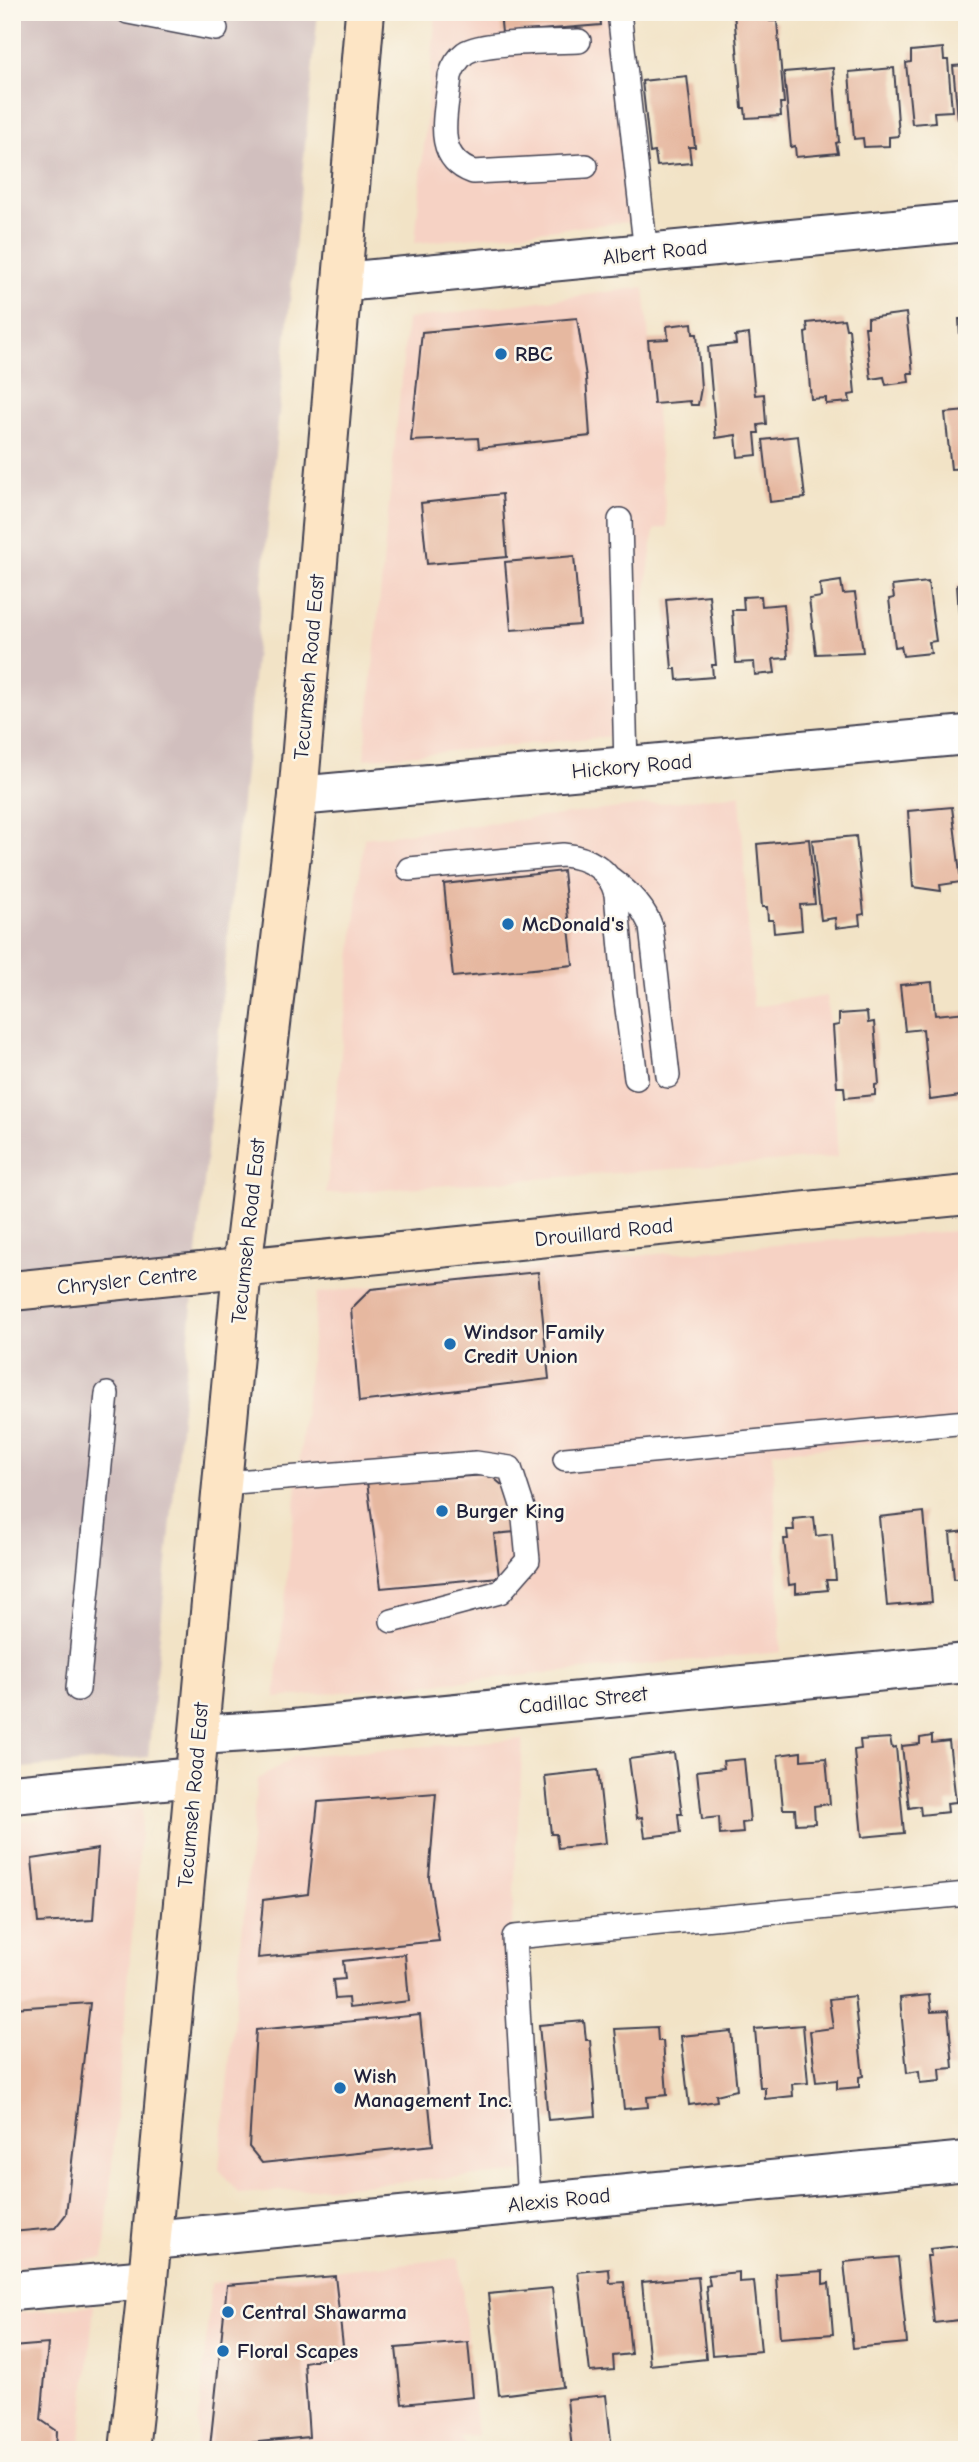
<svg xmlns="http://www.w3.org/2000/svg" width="979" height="2462" font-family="'Comic Neue',sans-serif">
<rect width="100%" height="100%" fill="#fbf7ec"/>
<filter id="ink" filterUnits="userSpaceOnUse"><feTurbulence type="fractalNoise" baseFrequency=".0143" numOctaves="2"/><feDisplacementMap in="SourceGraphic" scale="14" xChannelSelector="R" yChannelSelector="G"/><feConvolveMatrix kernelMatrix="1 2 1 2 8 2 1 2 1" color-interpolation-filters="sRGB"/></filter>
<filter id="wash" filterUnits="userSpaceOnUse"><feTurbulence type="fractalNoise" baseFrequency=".00686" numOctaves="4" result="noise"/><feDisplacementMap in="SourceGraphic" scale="28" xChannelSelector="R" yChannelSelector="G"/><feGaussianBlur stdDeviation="1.57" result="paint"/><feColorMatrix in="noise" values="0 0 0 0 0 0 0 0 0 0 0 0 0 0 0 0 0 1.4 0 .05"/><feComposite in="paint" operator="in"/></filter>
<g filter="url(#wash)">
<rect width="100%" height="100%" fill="#f2e3c6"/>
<!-- built -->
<g fill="#f6d2c4">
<path d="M436,12H619L629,222L415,243Z"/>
<path d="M644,287L667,527L654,530L626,735L364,759L407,319Z"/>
<path d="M740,794L753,1007L827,996L838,1157L326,1194L364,838Z"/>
<path d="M967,1230V1435L773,1452L781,1652L275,1698L317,1293L608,1258Z"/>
<path d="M523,1739L511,1942L534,2172L239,2194L219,2169L257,1780L295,1756Z"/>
<path d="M143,1808L104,2258L12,2267V1822Z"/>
<path d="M459,2258L477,2436L459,2437L469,2450H196L211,2283Z"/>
<path d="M94,2305L80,2450H12V2313Z"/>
</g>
<!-- industrial -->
<path fill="#d1bfbe" d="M12,12H318L148,1757L12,1769Z"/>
<g id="blocks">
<!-- building -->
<g fill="#e6b8a0">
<path d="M500,12H600L601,25L502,33Z"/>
<path d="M734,12H769L770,21H777L784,103H780L781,116L746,118L745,108H742Z"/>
<path d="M943,48L944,60H948L952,111L934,112L935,122L912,124L906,63L911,62V51Z"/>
<path d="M967,65V118L958,119L953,66Z"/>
<path d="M833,68L839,142L836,143L838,153L796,157L795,146L791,147L784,72Z"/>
<path d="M894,68L899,136L889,137V146L864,147L863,138L854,139L849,72Z"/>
<path d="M687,76L695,147H689L691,163L657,166L655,152L650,153L642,81Z"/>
<path d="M906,313L913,373H908L909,382L886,385L884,377L871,379L865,327H868V318Z"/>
<path d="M577,318L586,377L590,436L479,448L478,438L411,441L422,332Z"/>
<path d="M844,319L846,329H849L855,394L849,395L850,402L826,404V398L811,399L805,333L808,332L807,323Z"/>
<path d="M959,319H967V386H963Z"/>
<path d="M692,323L693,334H697L701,388L698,405H691L690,401L654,404L648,340L668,339L667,326Z"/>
<path d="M749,334L755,395L764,394L766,424L758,425L759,433H755L757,455L738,457L736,435L716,438L708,347L736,344L735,336Z"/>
<path d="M967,411V468L951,469L945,413Z"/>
<path d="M798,436L805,498L770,502L763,440Z"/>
<path d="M502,494L507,557L427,564L421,503Z"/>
<path d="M574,556L580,625L511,630L505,562Z"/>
<path d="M841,581L843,594L855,593L863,652L816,654L809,599L821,597L820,584Z"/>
<path d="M928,582L936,641L929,642L931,653L903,656L901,646L895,647L889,599L894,598L892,586Z"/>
<path d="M967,584V649H965L964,643L961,644L957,585Z"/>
<path d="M709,595L716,665H712L713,677L677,680L676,669H672L666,599Z"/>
<path d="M761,596L762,606L784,604L788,658L773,659L775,673L755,675L754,662L736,663L732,610H744L743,597Z"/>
<path d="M952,807L961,882L940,885L941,891L913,887L908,811Z"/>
<path d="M856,836L864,914L859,915L860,925L836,928L835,918L821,920L812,840Z"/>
<path d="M809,839L815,904L800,905L802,930L774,933L773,920H768L767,907H762L757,844Z"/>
<path d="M563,871L573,965L453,977L444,884Z"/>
<path d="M932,982L935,1015L967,1012V1086L960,1087V1096L930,1100L923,1029L905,1031L900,985Z"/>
<path d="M867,1012L868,1023L874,1022L879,1084L875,1085V1095L845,1098L844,1087H837L833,1026L839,1025V1014Z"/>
<path d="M538,1272L549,1379L359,1402L351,1309L371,1289Z"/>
<path d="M490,1475L509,1491L515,1532L494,1534L499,1577L381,1588L367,1482Z"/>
<path d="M924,1512L932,1602L887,1606L879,1517Z"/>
<path d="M814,1517L816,1536L832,1534L836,1580H826L828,1590L796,1593V1584L789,1585L784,1539H788L787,1530H794L793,1519Z"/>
<path d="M967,1531V1578L954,1579L950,1533Z"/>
<path d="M932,1736V1743L949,1741L956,1802L947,1803L948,1812L921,1815L920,1806L909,1808L902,1746L920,1744V1738Z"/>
<path d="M890,1738L892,1748L896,1747L904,1833L862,1837L854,1750L861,1749L860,1740Z"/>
<path d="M967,1741V1801H965L957,1742Z"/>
<path d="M801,1752V1760L826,1758L830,1804L814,1806L815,1823L796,1824L795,1809H783L778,1755Z"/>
<path d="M674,1753L682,1814H678L680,1833L645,1837L642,1817L637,1818L629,1759Z"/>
<path d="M744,1759L750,1822L742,1823L743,1833L720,1835L719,1817L702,1819L697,1771L724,1768L723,1761Z"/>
<path d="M598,1770L606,1843L558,1848L556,1834H551L545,1776Z"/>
<path d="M436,1793L429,1878L439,1941L258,1958L263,1900L308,1894L318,1802Z"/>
<path d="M98,1849L93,1920L38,1923L32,1859Z"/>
<path d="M12,1885H15L19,1926L12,1927Z"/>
<path d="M405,1954L409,2001L349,2008L348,1998L335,1999L333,1980L345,1979L343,1961Z"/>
<path d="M929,1995L931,2012L948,2011L953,2068L940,2069L941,2081L920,2083L919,2071L907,2073L900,1998Z"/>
<path d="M854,1996L863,2076L859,2077V2087L837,2089V2080L816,2082L810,2031L833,2028L829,1999Z"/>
<path d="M90,2003L66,2214L55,2228L12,2232V2008Z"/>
<path d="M420,2015L433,2145L262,2163L249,2147L256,2030Z"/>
<path d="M584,2021L586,2040H590L596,2116L548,2120L539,2025Z"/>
<path d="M803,2025L808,2083L792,2084L793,2096L765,2099V2087H760L755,2029Z"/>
<path d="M657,2027L658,2041H663L667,2095L647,2097L648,2107L624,2109L615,2029Z"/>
<path d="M731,2031L737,2090L716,2095L717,2101L689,2105L681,2036Z"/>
<path d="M967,2245V2319L934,2323L927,2256H931L930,2249Z"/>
<path d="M898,2257L907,2343L853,2348L844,2262Z"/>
<path d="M609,2269L610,2283L624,2282L631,2354L613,2356L614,2370L590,2372L578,2272Z"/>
<path d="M823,2271V2284L829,2283L833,2334L780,2338L776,2274Z"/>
<path d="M739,2272V2282L754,2281L761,2351L712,2355L706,2286L710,2285L708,2275Z"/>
<path d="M335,2276L344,2355L304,2362L309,2437L210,2447L227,2285Z"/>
<path d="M698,2277L706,2359L650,2365L642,2282Z"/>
<path d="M552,2288L563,2387L499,2395L488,2294Z"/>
<path d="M468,2342L473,2397L402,2404L396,2348Z"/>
<path d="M48,2344L41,2420L57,2431L56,2450H12V2347Z"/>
<path d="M606,2395L612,2450H572L567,2399Z"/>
</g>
</g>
</g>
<g filter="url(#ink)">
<use href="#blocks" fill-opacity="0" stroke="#413f50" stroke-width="2"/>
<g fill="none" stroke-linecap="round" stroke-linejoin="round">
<defs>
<g id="lane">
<path d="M128,12L216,29"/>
<path d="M619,12L646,253"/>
<path d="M579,41C556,42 482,41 465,53C457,59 453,67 450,76C447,112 431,157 473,172L586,166"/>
<path d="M620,520L626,767"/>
<path d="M409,869L563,855C587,857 610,869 616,894L625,993L636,1078"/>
<path d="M611,879C627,891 644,907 651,927L668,1076"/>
<path d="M565,1459L967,1422"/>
<path d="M222,1483L476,1463L510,1468L523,1508L528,1560L500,1592L392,1621"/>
<path d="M78,1689L107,1394"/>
<path d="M529,2203L514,1937L967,1894"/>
</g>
<g id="street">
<path d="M343,282L967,222"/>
<path d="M298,796L967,735"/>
<path d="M199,1735L293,1729L967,1663"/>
<path d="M12,1794L195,1777"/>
<path d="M152,2240L967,2161"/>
<path d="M12,2291L148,2279"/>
</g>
<g id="secondary">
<path d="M12,1291L967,1195"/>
<path d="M129,2450L148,2279L242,1269L298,796L365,12"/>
</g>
</defs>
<!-- lane casing -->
<use href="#lane" stroke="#413f50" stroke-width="26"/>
<!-- street casing -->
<use href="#street" stroke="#413f50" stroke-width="42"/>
<!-- secondary casing -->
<use href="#secondary" stroke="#413f50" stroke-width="42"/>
<!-- lane -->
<use href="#lane" stroke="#fff" stroke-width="23"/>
<!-- street -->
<use href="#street" stroke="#fff" stroke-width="38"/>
<!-- secondary -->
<use href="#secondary" stroke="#fde5c5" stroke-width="38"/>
</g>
</g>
<!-- markers -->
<g fill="#1f6fb2" stroke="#fbf7ec" stroke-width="2.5">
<circle cx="501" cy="354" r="7"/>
<circle cx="508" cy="924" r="7"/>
<circle cx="450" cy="1344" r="7"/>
<circle cx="442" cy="1511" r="7"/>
<circle cx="340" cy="2088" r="7"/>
<circle cx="228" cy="2312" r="7"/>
<circle cx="223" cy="2351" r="7"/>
</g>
<g text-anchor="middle" stroke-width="5" stroke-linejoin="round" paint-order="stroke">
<!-- street labels -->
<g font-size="21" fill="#22223b" stroke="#fbf7ec">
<text transform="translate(655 252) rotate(-6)" y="7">Albert Road</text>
<text transform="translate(309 667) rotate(-85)" y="7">Tecumseh Road East</text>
<text transform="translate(632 766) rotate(-5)" y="7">Hickory Road</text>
<text transform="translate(248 1231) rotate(-84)" y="7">Tecumseh Road East</text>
<text transform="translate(604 1232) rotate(-6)" y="7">Drouillard Road</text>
<text transform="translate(127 1280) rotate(-6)" y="7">Chrysler Centre</text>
<text transform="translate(583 1700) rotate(-6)" y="7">Cadillac Street</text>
<text transform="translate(193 1795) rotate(-85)" y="7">Tecumseh Road East</text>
<text transform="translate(559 2200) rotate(-6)" y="7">Alexis Road</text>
</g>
<!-- poi labels -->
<g font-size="21" font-weight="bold" fill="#22223b" stroke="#fbf7ec" text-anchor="start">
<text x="515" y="361">RBC</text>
<text x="522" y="931">McDonald's</text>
<text x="464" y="1339">Windsor Family<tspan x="464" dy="24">Credit Union</tspan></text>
<text x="456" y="1518">Burger King</text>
<text x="354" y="2083">Wish<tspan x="354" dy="24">Management Inc.</tspan></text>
<text x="242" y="2319">Central Shawarma</text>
<text x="237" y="2358">Floral Scapes</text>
</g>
</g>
<!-- margin -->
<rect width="979" height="2462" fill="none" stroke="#fbf7ec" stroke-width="42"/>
</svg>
